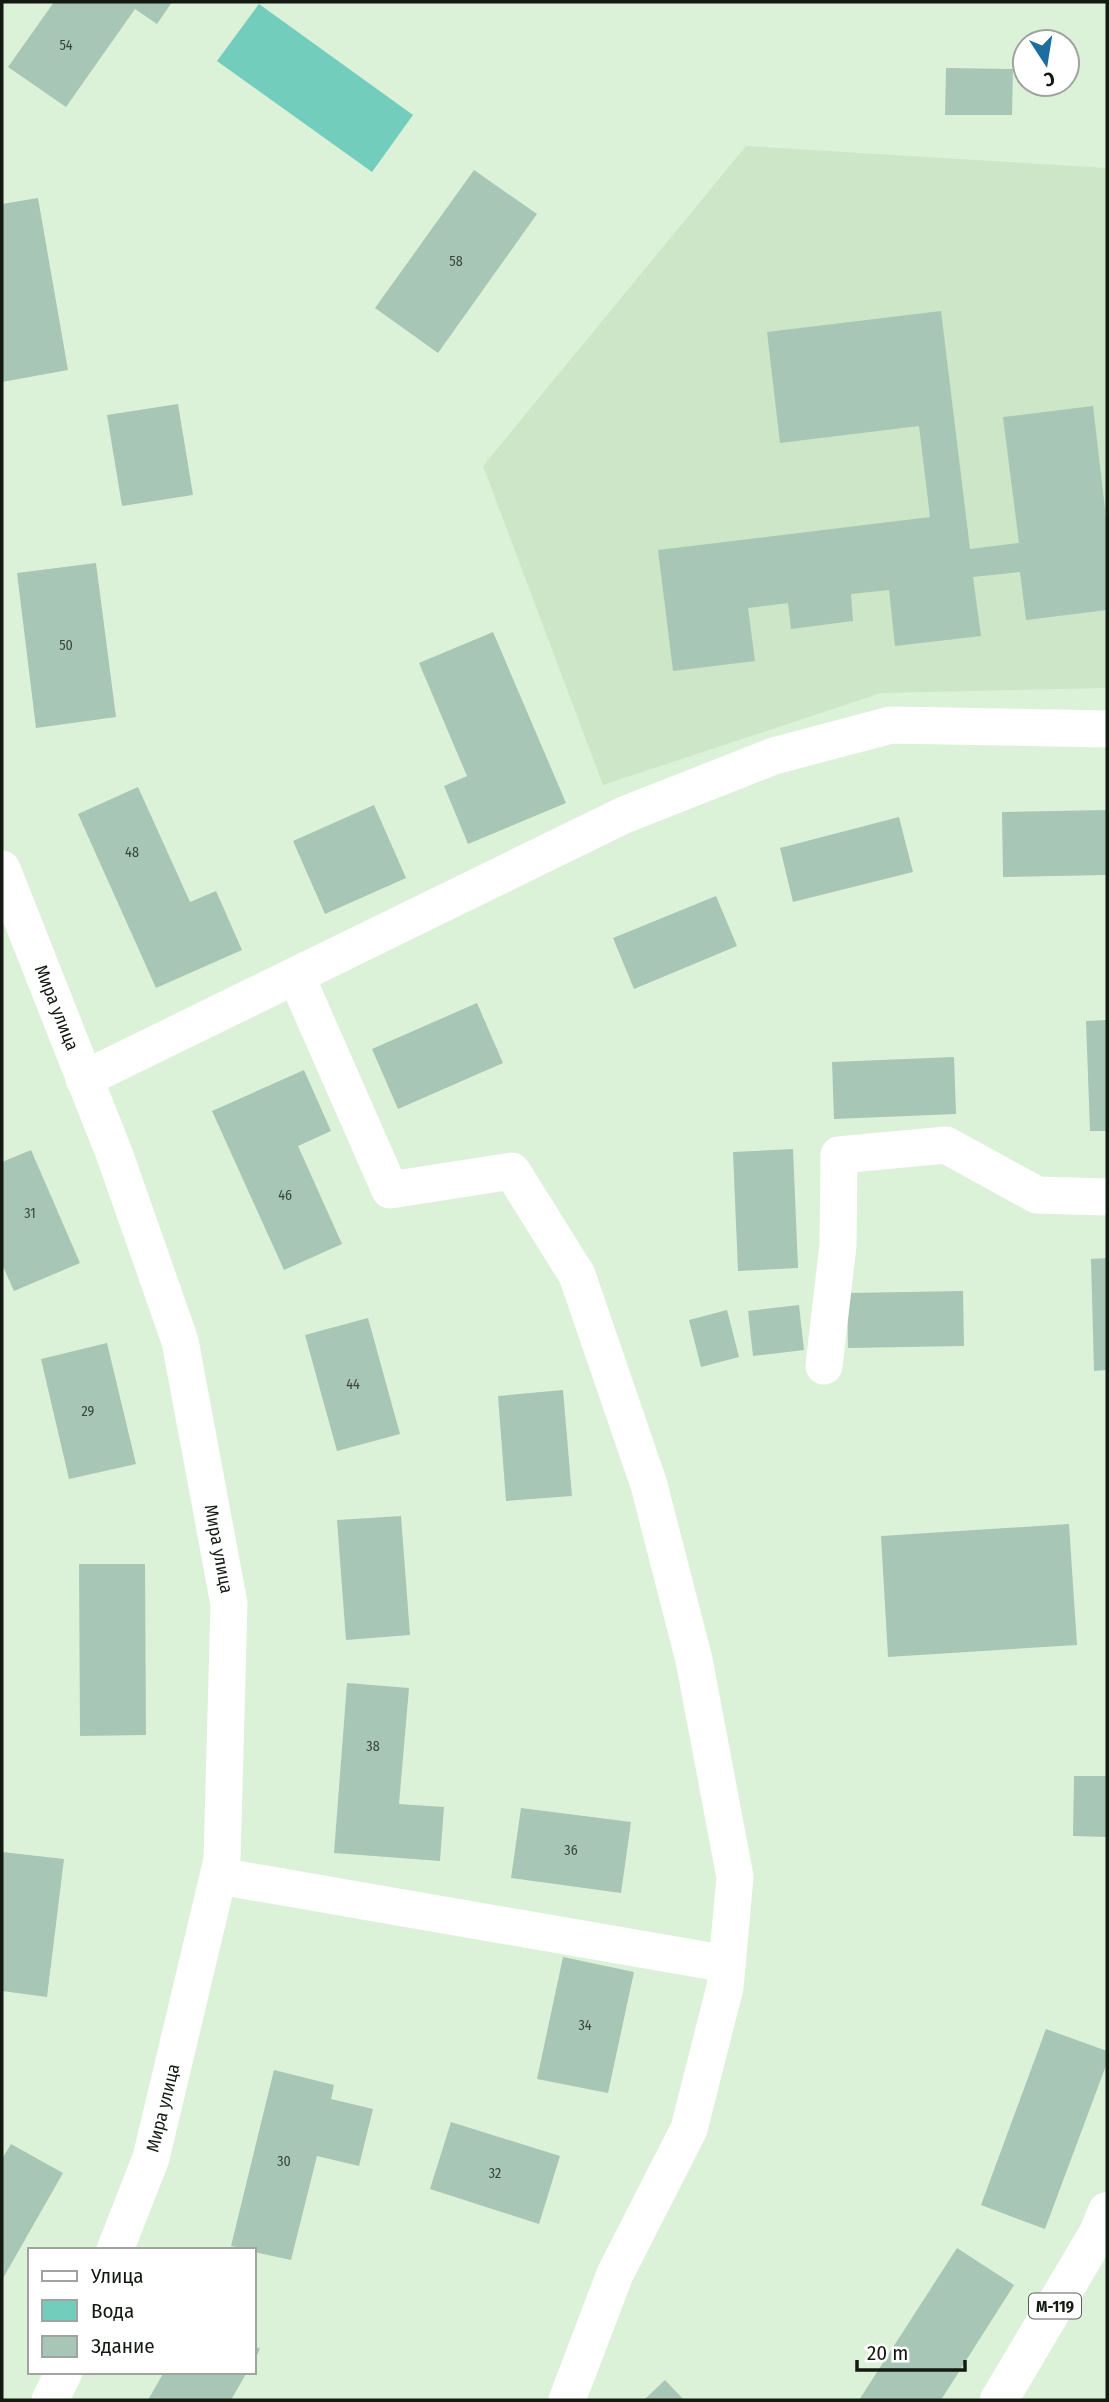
<svg xmlns="http://www.w3.org/2000/svg" width="1109" height="2402" font-family="'Fira Sans Condensed',sans-serif">
<rect width="100%" height="100%" fill="#dcf2d8"/>
<!-- built -->
<path fill="#cce6c7" d="M746,146L1107,168V688L881,693L603,785L483,466Z"/>
<!-- water -->
<path fill="#72cdbd" d="M259,4L413,115L372,172L217,61Z"/>
<!-- building -->
<g fill="#a7c6b5">
<path d="M54,2H172L157,24L135,9L66,107L8,67Z"/>
<path d="M946,68L1013,69L1012,115H945Z"/>
<path d="M474,170L537,214L438,353L375,308Z"/>
<path d="M38,198L68,370L2,382V204Z"/>
<path d="M941,311L970,549L1019,543L1003,417L1093,406L1107,526V610L1026,620L1020,572L973,577L981,636L895,646L889,590L851,594L853,621L791,629L788,603L748,608L755,661L673,671L658,550L930,517L919,426L780,443L767,332Z"/>
<path d="M178,404L193,495L122,506L107,415Z"/>
<path d="M96,563L116,717L36,728L17,573Z"/>
<path d="M493,632L566,803L468,844L444,786L467,776L419,663Z"/>
<path d="M138,787L190,902L216,891L242,950L156,988L78,814Z"/>
<path d="M374,805L406,878L325,914L293,841Z"/>
<path d="M1107,810V875L1003,877L1002,812Z"/>
<path d="M899,817L913,872L793,902L780,848Z"/>
<path d="M716,896L737,946L634,989L613,938Z"/>
<path d="M477,1003L503,1063L398,1109L372,1049Z"/>
<path d="M1107,1020V1131H1090L1086,1021Z"/>
<path d="M954,1057L956,1114L834,1119L832,1062Z"/>
<path d="M304,1070L331,1131L298,1146L342,1244L284,1270L212,1111Z"/>
<path d="M793,1149L798,1268L738,1271L733,1152Z"/>
<path d="M31,1150L80,1263L14,1291L2,1264V1162Z"/>
<path d="M1107,1258V1370L1094,1371L1091,1259Z"/>
<path d="M963,1291L964,1346L848,1348L847,1293Z"/>
<path d="M799,1305L804,1350L753,1356L748,1311Z"/>
<path d="M727,1310L739,1357L701,1367L689,1320Z"/>
<path d="M368,1318L400,1434L337,1451L305,1335Z"/>
<path d="M107,1343L136,1464L69,1479L41,1359Z"/>
<path d="M563,1390L572,1496L506,1501L498,1396Z"/>
<path d="M401,1516L410,1635L346,1640L337,1520Z"/>
<path d="M1069,1524L1077,1645L888,1657L881,1536Z"/>
<path d="M79,1564H145L146,1735L80,1736Z"/>
<path d="M347,1683L409,1688L399,1804L444,1807L440,1861L334,1853Z"/>
<path d="M1074,1776H1107V1837L1073,1836Z"/>
<path d="M521,1808L631,1822L621,1893L511,1878Z"/>
<path d="M2,1852L64,1859L47,1997L2,1991Z"/>
<path d="M563,1957L634,1972L608,2093L537,2079Z"/>
<path d="M1046,2029L1107,2051V2063L1045,2229L981,2205Z"/>
<path d="M274,2070L334,2085L331,2099L373,2109L359,2166L317,2156L291,2260L254,2252V2250L231,2246Z"/>
<path d="M451,2122L560,2156L539,2224L430,2189Z"/>
<path d="M11,2144L63,2173L2,2280V2159Z"/>
<path d="M957,2248L1014,2285L941,2400H859Z"/>
<path d="M254,2345L260,2349L254,2361Z"/>
<path d="M164,2372H247L231,2400H148Z"/>
<path d="M665,2380L684,2400H644Z"/>
</g>
<g fill="none" stroke-linecap="round" stroke-linejoin="round">
<!-- minor -->
<g stroke="#fff" stroke-width="37">
<path id="s1" d="M2,869L114,1153L180,1341L229,1604L222,1860L151,2158L115,2250"/>
<path d="M296,976L390,1190L512,1171L577,1275L649,1485L694,1660L735,1877L725,1987L689,2129L615,2274L567,2400"/>
<path d="M84,1079L624,815L774,756L891,725L1107,729"/>
<path d="M824,1366L838,1245L839,1155L946,1145L1037,1195L1107,1197"/>
<path d="M219,1876L727,1964"/>
<path d="M50,2400L64,2372"/>
</g>
<!-- major -->
<path stroke="#fff" stroke-width="38" d="M999,2400L1098,2233L1107,2211"/>
</g>
<g text-anchor="middle" stroke-width="6" stroke-linejoin="round" paint-order="stroke">
<!-- number labels -->
<g font-size="14" fill="#38453a">
<text x="66" y="50">54</text>
<text x="456" y="266">58</text>
<text x="66" y="650">50</text>
<text x="132" y="857">48</text>
<text x="285" y="1200">46</text>
<text x="30" y="1218">31</text>
<text x="353" y="1389">44</text>
<text x="88" y="1416">29</text>
<text x="373" y="1751">38</text>
<text x="571" y="1855">36</text>
<text x="585" y="2030">34</text>
<text x="284" y="2166">30</text>
<text x="495" y="2178">32</text>
</g>
<!-- shield labels -->
<rect fill="#fff" stroke="#5a5f58" stroke-width="2" x="1029" y="2293.5" width="52" height="25" rx="5"/>
<g font-size="16" font-weight="bold" fill="#131a11">
<text x="1055" y="2312">М-119</text>
</g>
<!-- street labels -->
<g font-size="18" fill="#131a11" stroke="#fff">
<text dy="6" stroke="none"><textPath href="#s1" startOffset="149">Мира улица</textPath></text>
<text dy="6" stroke="none"><textPath href="#s1" startOffset="716">Мира улица</textPath></text>
<text transform="translate(163 2108) rotate(-76)" y="6">Мира улица</text>
</g>
</g>
<!-- border -->
<rect width="1109" height="2402" fill="none" stroke="#131a11" stroke-width="7"/>
<!-- legend -->
<rect x="28" y="2248" width="228" height="126" fill="#ffffff" stroke="#a1a3a0" stroke-width="2"/>
<rect x="42" y="2271" width="35" height="10" fill="#ffffff" stroke="#a1a3a0" stroke-width="2"/>
<text x="91" y="2283" font-size="21" fill="#131a11">Улица</text>
<rect x="42" y="2300" width="35" height="21" fill="#72cdbd" stroke="#a1a3a0" stroke-width="2"/>
<text x="91" y="2318" font-size="21" fill="#131a11">Вода</text>
<rect x="42" y="2336" width="35" height="21" fill="#a7c6b5" stroke="#a1a3a0" stroke-width="2"/>
<text x="91" y="2353" font-size="21" fill="#131a11">Здание</text>
<!-- north arrow -->
<g transform="translate(1046 63) rotate(168)"><circle r="33" fill="#ffffff" stroke="#a1a3a0" stroke-width="2"/>
<path d="M0-5L12 26L0 18L-12 26Z" fill="#1d6d9f"/>
<text y="-10" font-size="19" font-weight="bold" text-anchor="middle" fill="#131a11">С</text>
</g>
<!-- scale -->
<path d="M857 2360v10h108v-10" fill="none" stroke="#131a11" stroke-width="3.5"/>
<text x="867" y="2360" font-size="21" fill="#131a11" stroke="#ffffff" stroke-width="5" paint-order="stroke">20 m</text>
</svg>
